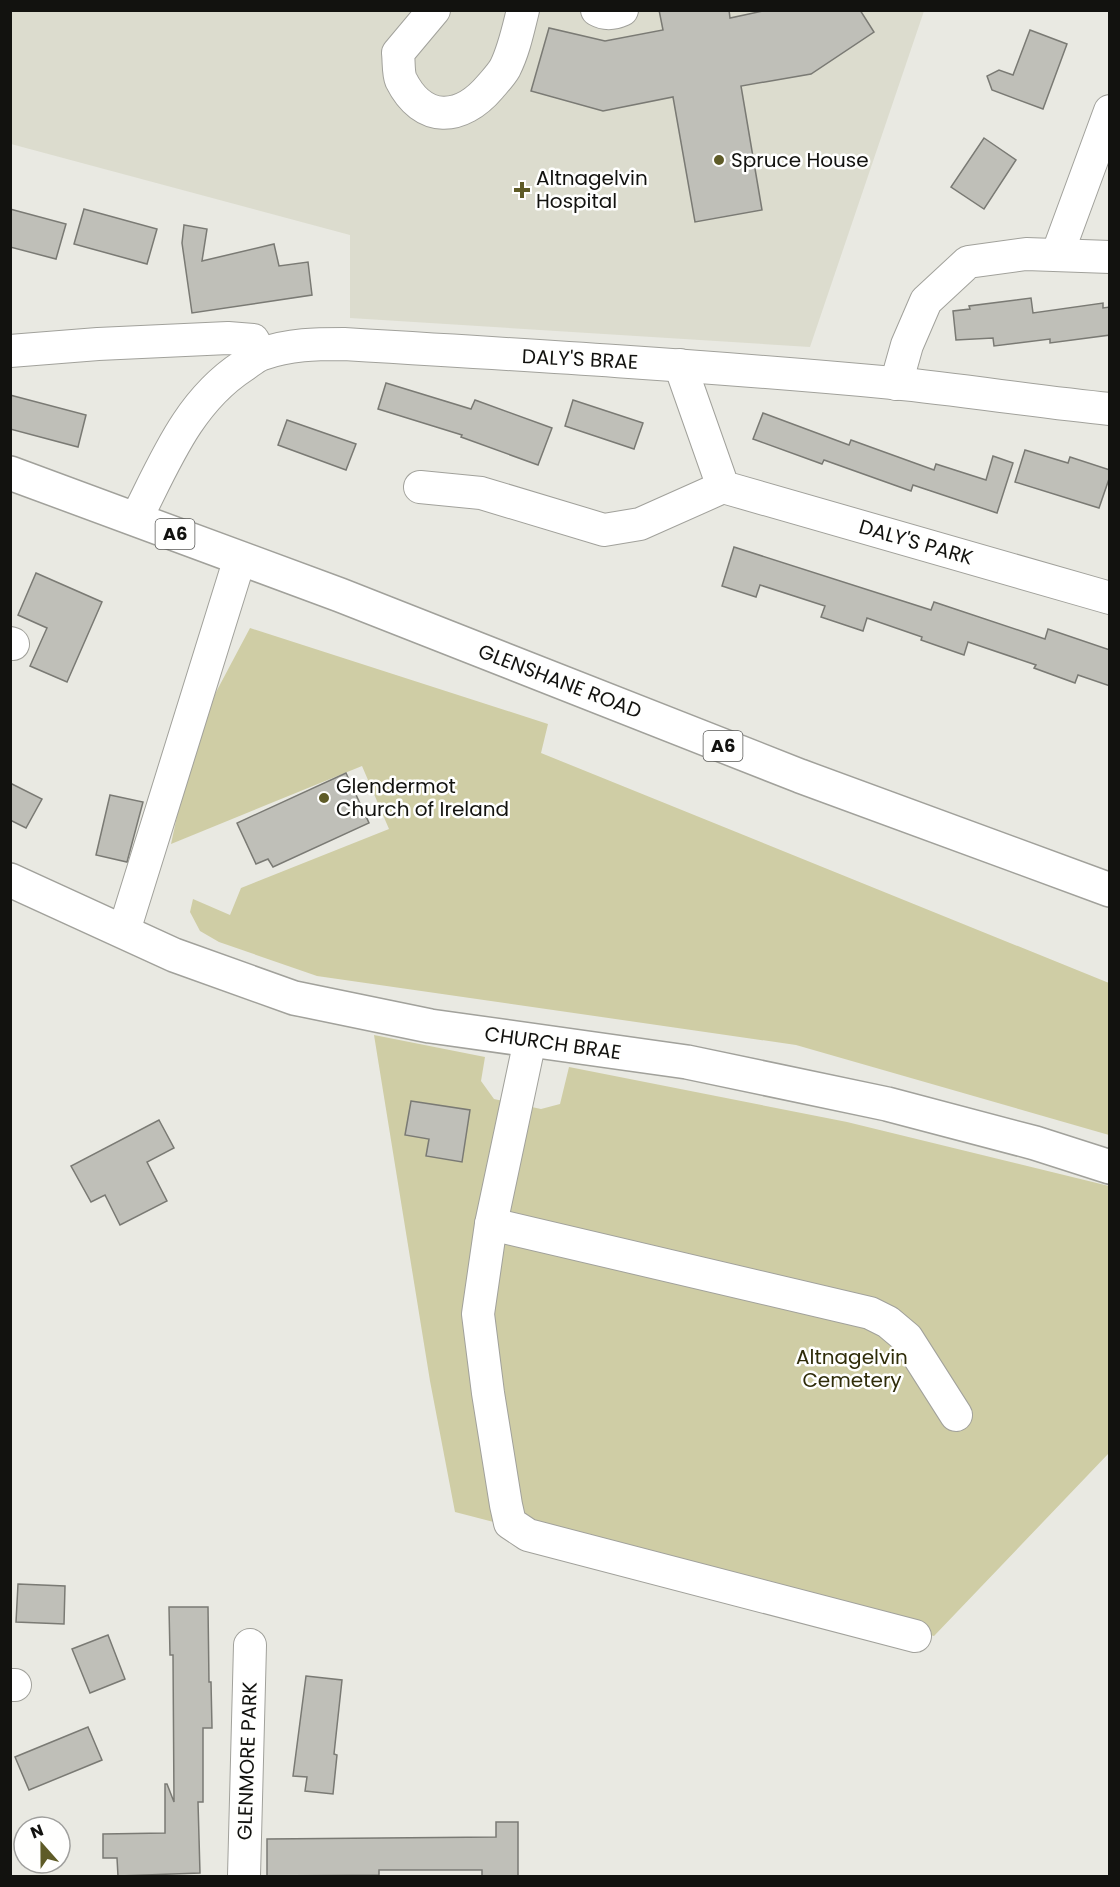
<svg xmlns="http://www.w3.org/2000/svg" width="1120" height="1887" font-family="Poppins,sans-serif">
<rect width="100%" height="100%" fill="#e9e9e2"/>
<!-- built -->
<path fill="#dcdcce" d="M10,11H924L810,347L350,318V235L11,144Z"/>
<!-- green -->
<g fill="#cfcda5">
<path d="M250,628L548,724L541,753L1109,983V1135L796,1045L317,976L219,942L200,931L190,912L193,899L230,915L241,888L389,829L362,766L171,844L182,793L215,694Z"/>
<path d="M374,1035L485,1057L481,1081L494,1099L541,1109L560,1104L569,1067L847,1122L1109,1186V1453L934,1636L455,1512L430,1381Z"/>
</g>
<!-- building -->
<g fill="#bfbfb8" stroke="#7a7a74" stroke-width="1.5">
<path d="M659,10H729L730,18L768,10H860L874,32L811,74L741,86L762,210L695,222L673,97L603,111L531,91L549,28L605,41L663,30Z"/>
<path d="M1030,30L1067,44L1043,109L992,90L987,76L999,70L1013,75Z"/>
<path d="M984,138L1016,160L984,209L951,187Z"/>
<path d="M10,209L66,224L56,259L10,247Z"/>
<path d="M84,209L157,229L147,264L74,244Z"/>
<path d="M184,225L207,229L202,261L274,244L279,266L308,262L312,295L192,313L182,243Z"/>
<path d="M1031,298L1033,313L1103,303V308L1110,307V335L1050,343V339L994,346L993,338L956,340L953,311L970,309L969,306Z"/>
<path d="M386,383L471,409L475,400L552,428L538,465L461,437L462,435L378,409Z"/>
<path d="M10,395L86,415L78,447L10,429Z"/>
<path d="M573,400L643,423L634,449L565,426Z"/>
<path d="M763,413L849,445L851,440L934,470L936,464L986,480L993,456L1013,463L997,513L913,485L911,491L824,460L822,464L753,439Z"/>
<path d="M287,420L356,444L346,470L278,445Z"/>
<path d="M1025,450L1068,463L1070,457L1110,470V476L1099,508L1015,482Z"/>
<path d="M734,547L931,610L934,602L1045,639L1048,629L1110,650V686L1078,675L1075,683L1034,668L1036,665L968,642L964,655L921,640L922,637L867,618L863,631L821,617L825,606L760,585L756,597L722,586Z"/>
<path d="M36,573L102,602L67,682L30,666L47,628L18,615Z"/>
<path d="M346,773L369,823L273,867L268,859L256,864L237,823Z"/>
<path d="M10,783L42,799L26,828L10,820Z"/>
<path d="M110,795L143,802L127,862L96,855Z"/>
<path d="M411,1101L470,1110L462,1162L426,1156L429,1139L405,1135Z"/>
<path d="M159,1120L174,1148L147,1162L167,1201L120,1225L105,1195L91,1202L71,1166Z"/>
<path d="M18,1584L65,1586L64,1624L16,1622Z"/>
<path d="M169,1607H208L209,1682H211L212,1728H203V1802H198L200,1873L118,1876L117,1858H103V1834L165,1833V1784H167L174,1802L173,1655H170Z"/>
<path d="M108,1635L125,1679L90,1693L72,1649Z"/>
<path d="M306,1676L342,1680L334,1754L337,1755L333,1794L305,1791L307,1777L293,1776Z"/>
<path d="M88,1727L102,1760L29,1790L15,1757Z"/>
<path d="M496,1822H518V1876H482V1870H379V1875L267,1876V1839L496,1837Z"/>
</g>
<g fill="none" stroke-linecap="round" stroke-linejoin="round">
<defs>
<g id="minor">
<path d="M434,10L398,53C399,61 398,73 401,80C423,124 461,121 490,87C495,81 501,75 505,68C514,50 518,30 523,10"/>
<path d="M597,10C606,15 613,14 622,10"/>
<path d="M1057,255L1110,111"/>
<path d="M10,351L98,344L228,338L253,340L261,354"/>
<path d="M680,365L723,487L1110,598"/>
<path d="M896,384L907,345L926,301L968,262L1026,254L1110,257"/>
<path d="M420,487L481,493L604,530L640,524L723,487"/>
<path d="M136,519C165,462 188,402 243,366C249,362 256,356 262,354C290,344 316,344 344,344C527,355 710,366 893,383C965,390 1037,402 1110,409"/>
<path d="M10,643L13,644"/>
<path d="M124,931L240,558"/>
<path d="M530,1040L491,1224L478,1314L488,1393L506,1505L510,1523L528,1535L915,1636"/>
<path d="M491,1224L870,1313L888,1322L907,1338L956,1415"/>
<path d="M10,1685H15"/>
<path d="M244,1876L250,1645"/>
</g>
<path id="major" d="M10,880L174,955L294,998L430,1026L687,1062L887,1104L1035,1143L1110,1167"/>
<path id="highway" d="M10,473L340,595L800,776L1110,890"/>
</defs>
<!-- minor casing -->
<use href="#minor" stroke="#a1a19b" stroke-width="34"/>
<!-- major casing -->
<use href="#major" stroke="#a1a19b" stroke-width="36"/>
<!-- highway casing -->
<use href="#highway" stroke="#a1a19b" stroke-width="36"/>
<!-- minor -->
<use href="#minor" stroke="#fff" stroke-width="32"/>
<!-- major -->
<use href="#major" stroke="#fff" stroke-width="33"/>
<!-- highway -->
<use href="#highway" stroke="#fff" stroke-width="33"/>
</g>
<!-- markers -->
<g fill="#5e5b27" stroke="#fffffe" stroke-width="2">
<circle cx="719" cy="160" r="6"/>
<path d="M519 181h6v6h6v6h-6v6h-6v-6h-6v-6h6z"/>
<circle cx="324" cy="798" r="6"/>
</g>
<g text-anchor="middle" stroke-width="5" stroke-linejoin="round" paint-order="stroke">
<!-- shield labels -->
<g fill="#fffffe" stroke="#595957" stroke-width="1.5">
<rect x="155.5" y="519" width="39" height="30" rx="4.5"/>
<rect x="703.5" y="731" width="39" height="30" rx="4.5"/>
</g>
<g font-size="18" font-weight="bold" fill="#12120f">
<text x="175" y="540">A6</text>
<text x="723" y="752">A6</text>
</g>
<!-- poi labels -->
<g font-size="20" fill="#12120f" stroke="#fffffe" text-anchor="start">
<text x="731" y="167">Spruce House</text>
<text x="536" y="185">Altnagelvin<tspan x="536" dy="23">Hospital</tspan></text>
<text x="336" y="793">Glendermot<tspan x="336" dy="23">Church of Ireland</tspan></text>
</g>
<!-- street labels -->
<g font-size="20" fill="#12120f" stroke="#fffffe">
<text transform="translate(580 359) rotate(3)" y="7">DALY'S BRAE</text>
<text transform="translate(916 542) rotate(16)" y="7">DALY'S PARK</text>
<text transform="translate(560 681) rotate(21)" y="7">GLENSHANE ROAD</text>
<text transform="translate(553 1043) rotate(8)" y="7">CHURCH BRAE</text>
<text transform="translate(247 1761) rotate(-88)" y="7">GLENMORE PARK</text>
</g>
<!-- park labels -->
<g font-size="20" fill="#2f2c09" stroke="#fffffe">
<text x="852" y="1364">Altnagelvin<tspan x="852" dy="23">Cemetery</tspan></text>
</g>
</g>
<!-- border -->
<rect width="1120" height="1887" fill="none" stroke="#12120f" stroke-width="24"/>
<!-- north arrow -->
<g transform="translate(42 1845) rotate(339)"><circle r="28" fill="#fffffe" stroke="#a0a09e" stroke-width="1.5"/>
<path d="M0-4.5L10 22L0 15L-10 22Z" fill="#5e5b27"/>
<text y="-9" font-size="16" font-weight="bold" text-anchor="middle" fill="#12120f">N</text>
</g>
</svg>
